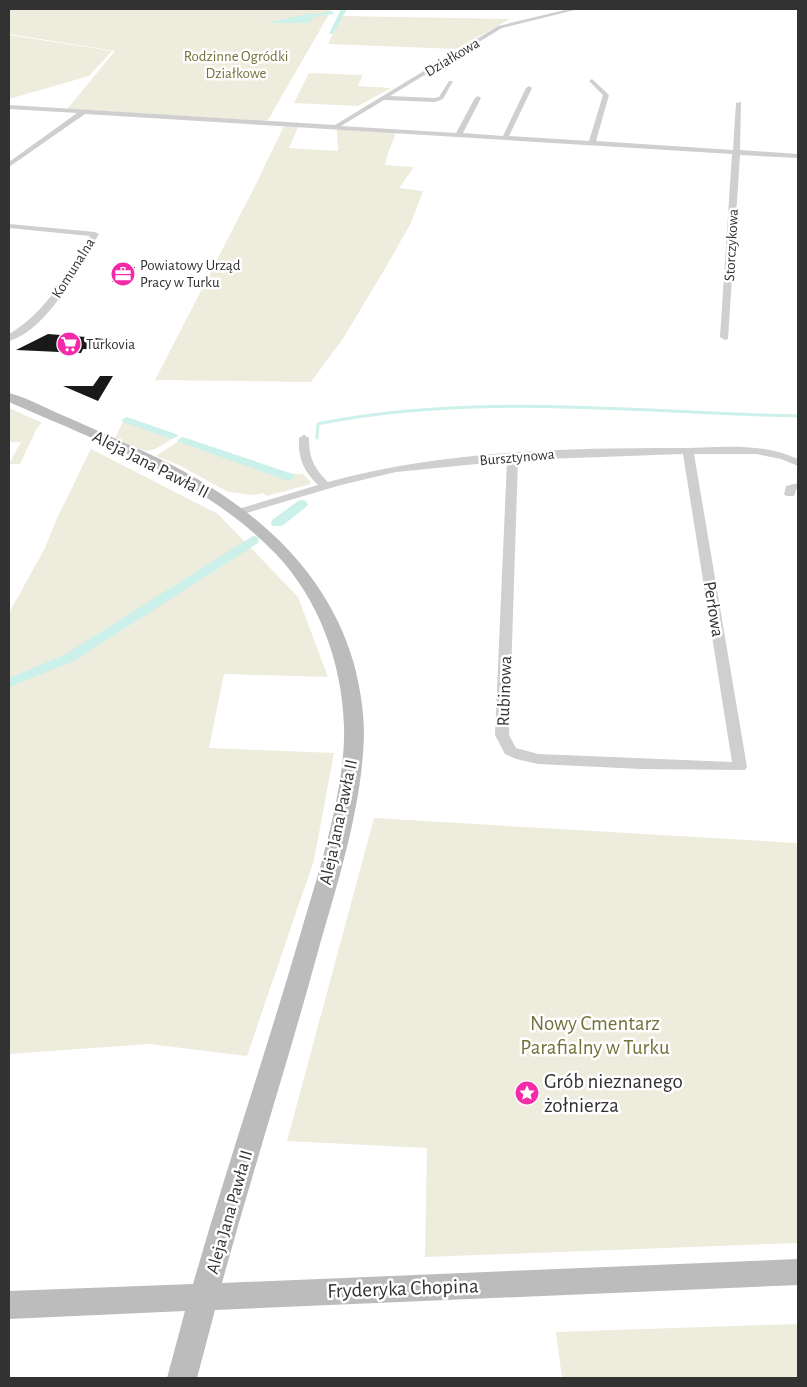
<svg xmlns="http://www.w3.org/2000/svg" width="807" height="1387" font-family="'Alegreya Sans',sans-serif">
<rect width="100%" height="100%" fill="#fff"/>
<!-- green -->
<g fill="#eeecdd">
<path d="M9,9H332L268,120L263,121L67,109L115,51L9,34Z"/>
<path d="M342,16L510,19L456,49L328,44Z"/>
<path d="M9,35L112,51L89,76L9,99Z"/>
<path d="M309,73L363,75L358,86L391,88L358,106L294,103Z"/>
<path d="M284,126L298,127L289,148L338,151L337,129L396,133L387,156L385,165L414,167L399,188L423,191L411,223L383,272L344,337L311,382L155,380L254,188Z"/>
<path d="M9,408L42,423L37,428L20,464H9L21,442H9Z"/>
<path d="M124,420L172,439C144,458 145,451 115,438Z"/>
<path d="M180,440L280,473L303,474L310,481L311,484L267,496L263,493L253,495L228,492L179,465L156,456Z"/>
<path d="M91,449L218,514L298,597L328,677L224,674L209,748L334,753L314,860L247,1056L149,1044L9,1054V613L45,548L57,518Z"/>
<path d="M374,818L798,843V1243L425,1257L427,1148L287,1141Z"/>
<path d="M798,1324V1378H562L556,1332Z"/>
</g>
<!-- water -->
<path fill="#ccf0ea" d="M312,13L314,17L310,22L307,23H265Z"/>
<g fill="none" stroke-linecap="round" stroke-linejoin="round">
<!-- stream -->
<path stroke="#ccf0ea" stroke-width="3" d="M317,438L318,424L322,423C479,392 640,413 798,416"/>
<!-- canal -->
<g fill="#ccf0ea" fill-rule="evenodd">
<path d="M341,9H347L333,34H329Z"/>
<path d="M332,11L334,14L314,17L311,15Z"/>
<path d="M127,417L176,434L178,436L172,439L123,422L121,420Z"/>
<path d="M183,437L293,474L295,477L289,481L285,480L179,442L177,440Z"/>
<path d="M302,500L306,501L308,504L306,507L282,526H272L271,523L272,520L298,501Z"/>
<path d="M253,536L258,537L259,540L258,543L74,661L9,687V678L64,655Z"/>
</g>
</g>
<!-- building -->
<g fill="#191919">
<path d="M122,266L135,267L126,282H112Z"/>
<path d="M48,334L86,337L113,340L107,350L83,349L81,353L16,350Z"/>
<path d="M100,376H113L98,401L63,386H93Z"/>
</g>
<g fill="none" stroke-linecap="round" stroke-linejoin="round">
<!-- street -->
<g fill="#cfcfcf" fill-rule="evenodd">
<path d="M569,9H579L502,28L390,96L434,98L439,97L449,81H453L443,99L435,102L384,100L341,126L456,133L475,98L478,96L481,98L463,133L503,136L526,88L529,86L532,88L509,136L589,141L603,95L589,81L592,79L609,95L596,141L733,150L736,103L741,102L740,150L798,154V158L740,155L728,339L725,340L720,337L732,154L85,114L9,167V162L77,113L9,109V105L335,125L498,26Z"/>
<path d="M9,224L95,232L99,234C79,267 48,330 9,341V334C47,312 67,273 90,236L9,228Z"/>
<path d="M304,435L309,438C309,458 314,468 328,482C440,451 560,448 675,448C716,448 760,441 798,459V466L781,459L756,454H694L747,767L745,770L641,769L538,764L516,759L505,754L495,735L507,461L396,472L341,485L243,514H235L233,512L235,510L318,485C303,470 298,458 299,438ZM683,454L732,762L538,754L516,748L509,735L518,460Z"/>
<path d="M798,483V489L796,490L794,496H786L784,494L786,486Z"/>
</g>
<!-- secondary -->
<path fill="#bcbcbc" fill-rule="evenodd" d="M9,393C25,397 40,405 55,412C85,425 115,438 145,452C239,495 325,561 354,664C360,687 364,711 364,735C362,809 337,884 317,955C287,1065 252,1173 222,1283L798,1259V1285L215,1310L197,1378H167L185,1311L9,1319V1291L193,1284C227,1166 267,1049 301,932C319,871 346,788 344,726C342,663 319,599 275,553C203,479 102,443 9,402Z"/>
</g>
<!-- icons -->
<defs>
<symbol id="office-disc" viewBox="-11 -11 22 22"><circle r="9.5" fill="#f42aa8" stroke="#fff"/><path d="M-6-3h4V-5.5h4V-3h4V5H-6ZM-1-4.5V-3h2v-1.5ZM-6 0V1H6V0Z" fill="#fff"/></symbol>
<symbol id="supermarket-disc" viewBox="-11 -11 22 22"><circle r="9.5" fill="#f42aa8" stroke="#fff"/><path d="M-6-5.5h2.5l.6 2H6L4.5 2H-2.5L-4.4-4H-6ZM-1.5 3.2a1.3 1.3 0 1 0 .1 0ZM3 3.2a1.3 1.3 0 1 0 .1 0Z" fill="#fff"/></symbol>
<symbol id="sight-disc" viewBox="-11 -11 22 22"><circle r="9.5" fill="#f42aa8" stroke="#fff"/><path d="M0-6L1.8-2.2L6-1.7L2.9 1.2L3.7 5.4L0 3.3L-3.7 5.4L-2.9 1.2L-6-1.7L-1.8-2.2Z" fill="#fff"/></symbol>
</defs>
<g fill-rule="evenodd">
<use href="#office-disc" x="109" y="260" width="28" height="28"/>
<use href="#supermarket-disc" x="55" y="330" width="28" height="28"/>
<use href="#sight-disc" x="513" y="1079" width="28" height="28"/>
</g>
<g text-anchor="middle" stroke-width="5" stroke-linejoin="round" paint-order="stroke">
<!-- far-park labels -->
<g font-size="15" fill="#73723b" stroke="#fff">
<text x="236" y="61">Rodzinne Ogródki<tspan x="236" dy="17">Działkowe</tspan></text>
</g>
<!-- far-street labels -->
<g font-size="15" fill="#323232" stroke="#fff">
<text transform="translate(452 57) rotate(-31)" y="5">Działkowa</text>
<text transform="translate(731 245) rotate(-87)" y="5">Storczykowa</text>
<text transform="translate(73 268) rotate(-58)" y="5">Komunalna</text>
<text transform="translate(517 457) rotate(-5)" y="5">Bursztynowa</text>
</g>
<!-- far-poi labels -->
<g font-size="15" fill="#323232" stroke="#fff" text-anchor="start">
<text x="140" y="270">Powiatowy Urząd<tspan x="140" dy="17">Pracy w Turku</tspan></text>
<text x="86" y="349">Turkovia</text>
</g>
<!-- street labels -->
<g font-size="18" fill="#323232" stroke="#fff">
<text transform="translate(151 464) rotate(27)" y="6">Aleja Jana Pawła II</text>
<text transform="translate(714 609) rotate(81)" y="6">Perłowa</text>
<text transform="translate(504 691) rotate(-88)" y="6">Rubinowa</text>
<text transform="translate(338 822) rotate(-78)" y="6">Aleja Jana Pawła II</text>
<text transform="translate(229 1212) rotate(-74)" y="6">Aleja Jana Pawła II</text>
</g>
<!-- near-park labels -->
<g font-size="21" fill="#73723b" stroke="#fff">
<text x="595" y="1030">Nowy Cmentarz<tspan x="595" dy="24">Parafialny w Turku</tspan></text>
</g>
<!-- near-poi labels -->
<g font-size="21" fill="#323232" stroke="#fff" text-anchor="start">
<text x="544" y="1088">Grób nieznanego<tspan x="544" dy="24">żołnierza</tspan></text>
</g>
<!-- near-street labels -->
<g font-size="21" fill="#323232" stroke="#fff">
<text transform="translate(403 1288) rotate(-2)" y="7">Fryderyka Chopina</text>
</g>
</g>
<!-- border -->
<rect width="807" height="1387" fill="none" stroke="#323232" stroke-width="20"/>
</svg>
